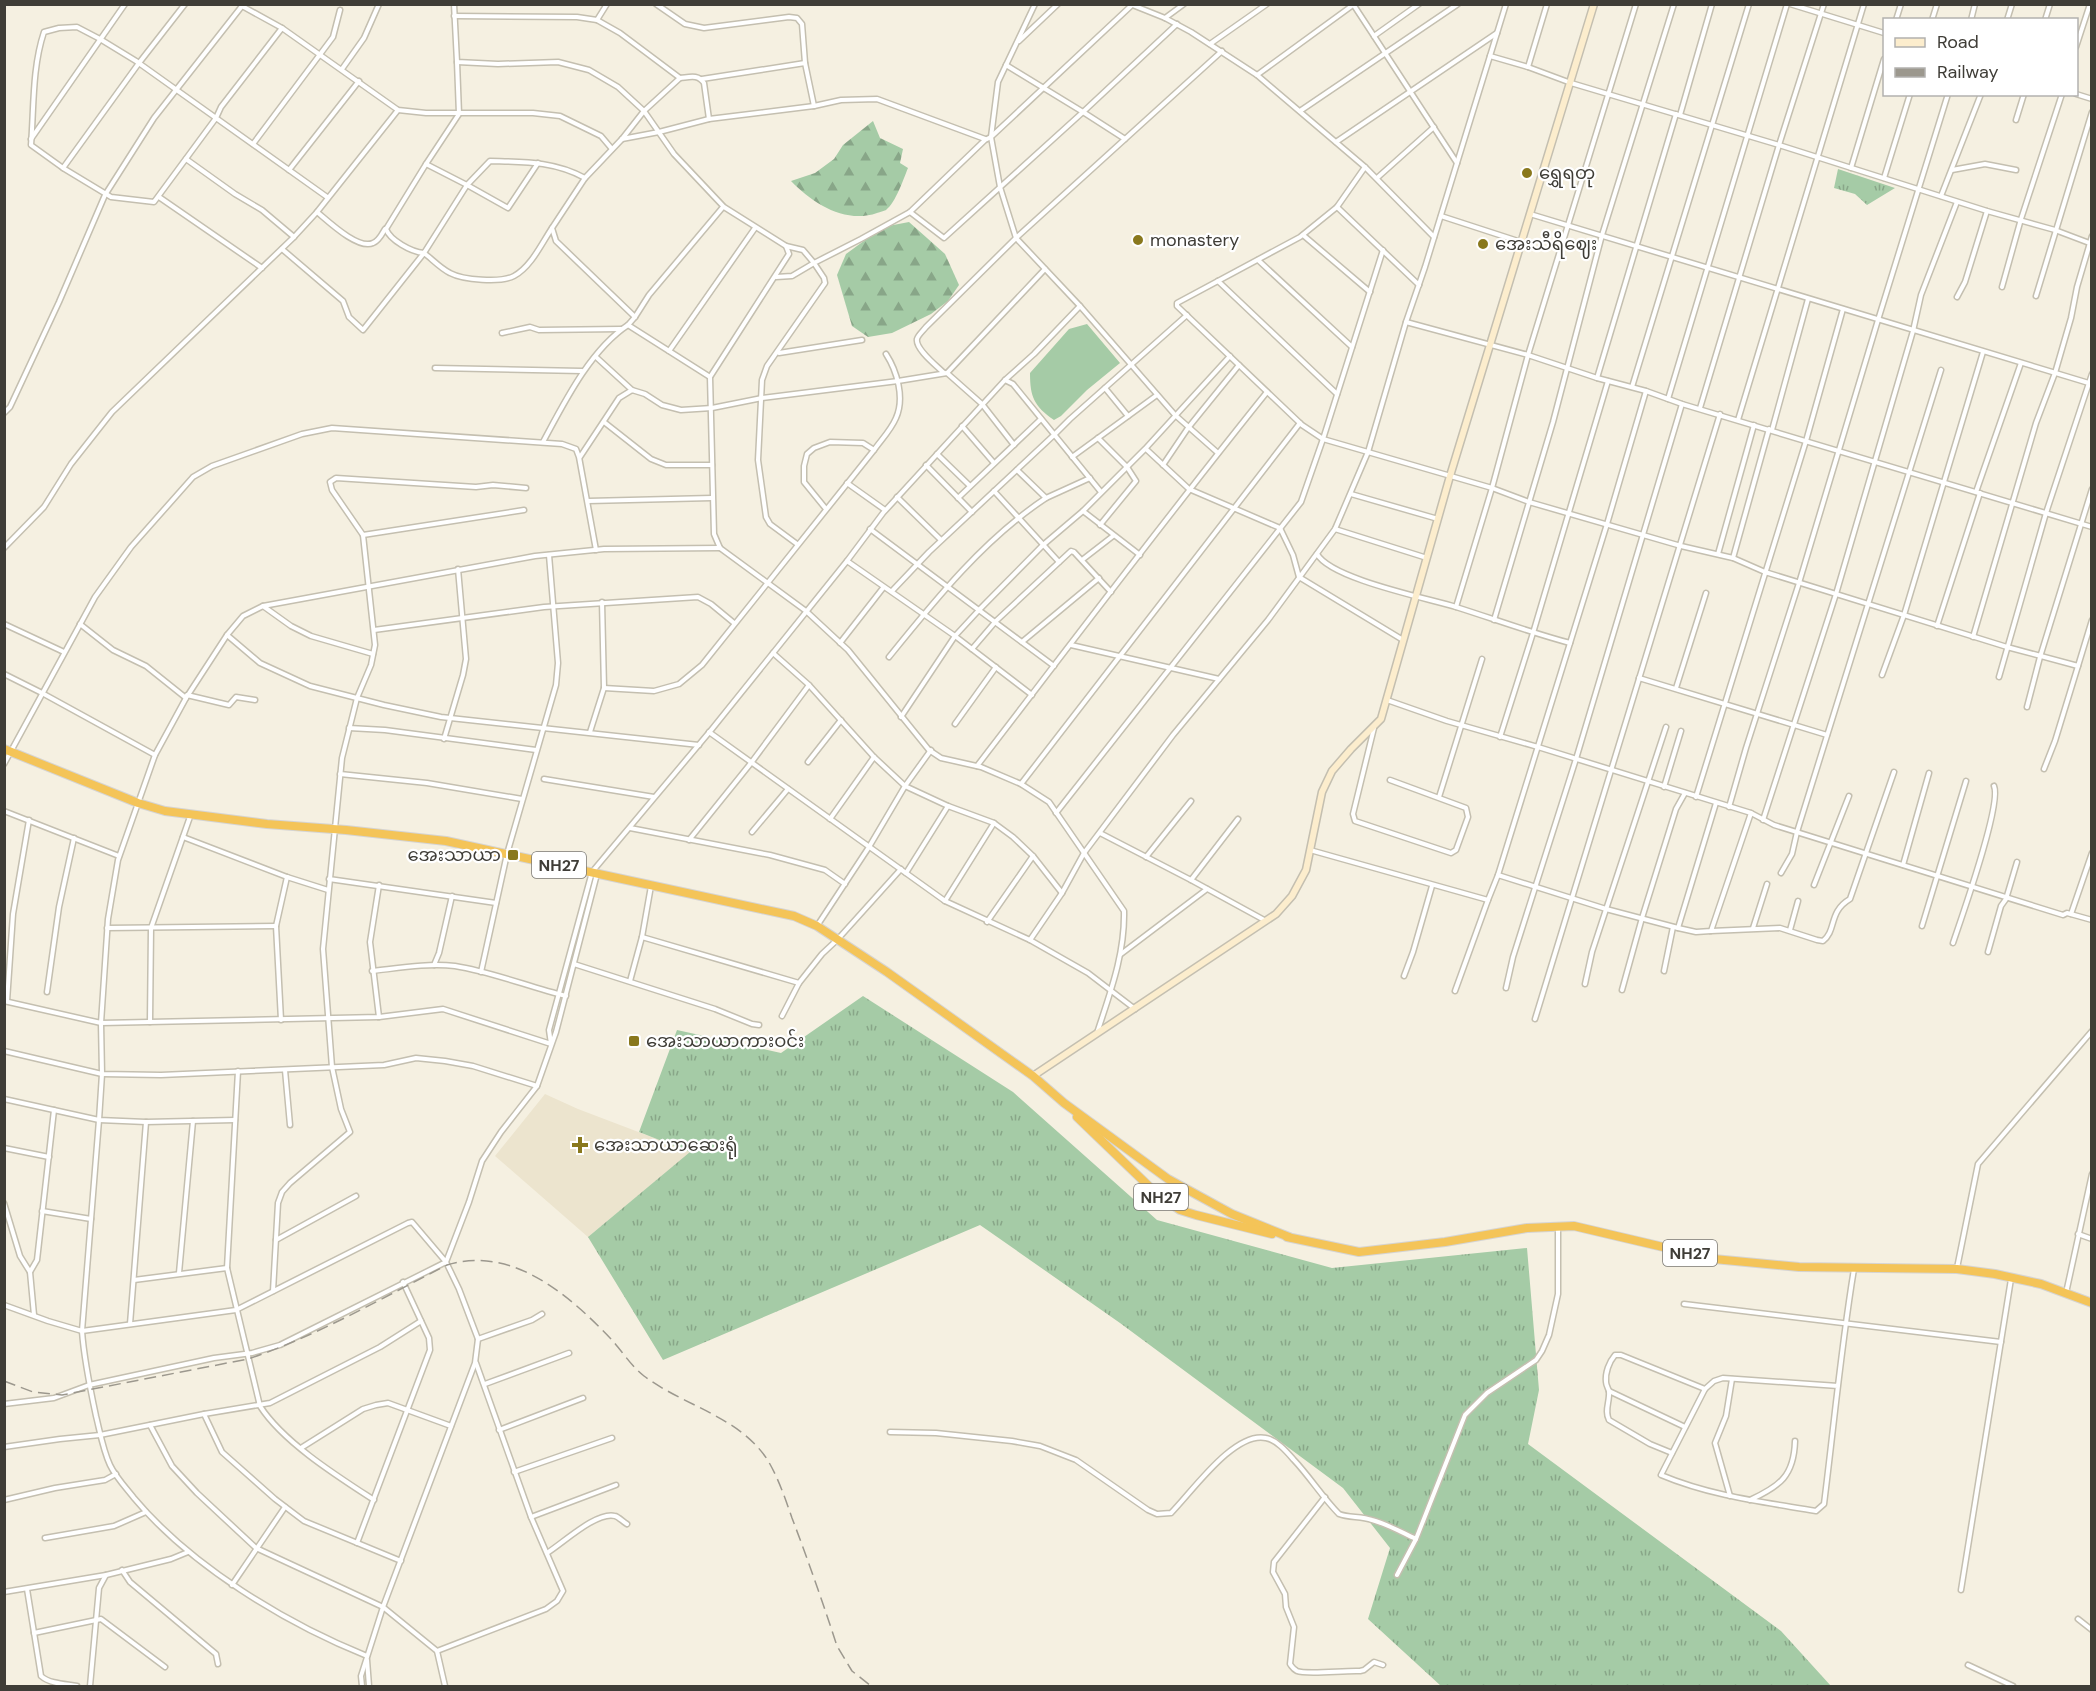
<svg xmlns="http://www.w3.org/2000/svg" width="2096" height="1691" font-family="'DM Sans','Noto Sans Myanmar',sans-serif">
<defs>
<pattern id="grass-tufts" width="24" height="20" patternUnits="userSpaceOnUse" patternTransform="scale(1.5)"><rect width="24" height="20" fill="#a5cba6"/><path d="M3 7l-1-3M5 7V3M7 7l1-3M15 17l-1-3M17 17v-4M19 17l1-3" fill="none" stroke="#88a688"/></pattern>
<pattern id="forest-firs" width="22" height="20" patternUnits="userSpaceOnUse" patternTransform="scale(1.5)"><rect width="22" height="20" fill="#a5cba6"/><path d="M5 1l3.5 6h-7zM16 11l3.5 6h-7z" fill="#88a688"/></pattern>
</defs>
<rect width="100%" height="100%" fill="#f5f0e1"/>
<!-- built -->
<path fill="#ece4ce" d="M545,1094L578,1109L691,1152L588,1237L495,1156Z"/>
<!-- grass -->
<g fill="url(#grass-tufts)">
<path d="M1838,169L1895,188L1867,205L1855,194L1834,188Z"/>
<path d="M863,996L1013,1092L1157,1220L1332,1268L1527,1248L1539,1390L1528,1444L1781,1631L1831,1686H1441L1368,1619L1390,1548L1343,1488L1120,1323L980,1225L663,1360L588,1237L690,1152L639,1132L677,1030L781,1053Z"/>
</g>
<!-- forest -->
<g fill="url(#forest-firs)">
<path d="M873,121L880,138L903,149L900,163L908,168C903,180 896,202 886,210C886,210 878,213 877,213C846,224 813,204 791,181L815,173L834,159L843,145Z"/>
<path d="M909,222L945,254L959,285L948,301L931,314L892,333L868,337L852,326L837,275L846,254L883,227Z"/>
</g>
<!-- park -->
<path fill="#a5cba6" d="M1087,324L1120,363L1087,390L1061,416L1054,420C1034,406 1030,397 1030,373L1069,329Z"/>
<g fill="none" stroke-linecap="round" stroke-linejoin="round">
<defs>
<g id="street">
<path d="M454,4L457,62L498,64L558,62L589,70L618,87L644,111L674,154L724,207L786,246L789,254L710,377L714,534L720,548L806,611L848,650L929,750L941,758L981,767L1021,784L1049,802L1124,911C1125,954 1110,993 1097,1033"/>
<path d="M656,4L685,24L704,28L789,17L797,18L802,24L805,63L814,106"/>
<path d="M1130,4L1165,18L1191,32L1257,75L1365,167L1434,237"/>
<path d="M1353,4L1457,163"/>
<path d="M1790,4L1884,33"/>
<path d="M454,16L577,17L597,20L620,33L680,78C690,77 698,74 704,83L709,119"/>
<path d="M1165,18L1184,4"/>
<path d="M597,20L607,4"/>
<path d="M1896,20L1901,4"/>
<path d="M1932,20L1937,4"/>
<path d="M1971,20L1975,4"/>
<path d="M2007,20L2012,4"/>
<path d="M2045,20L2050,4"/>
<path d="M282,28L221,107L216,118L154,202L111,197L63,168L31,145C34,108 32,68 44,32L59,28L77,27L100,39L136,61L327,197"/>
<path d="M1374,36L1419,4"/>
<path d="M1019,41L1058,4"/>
<path d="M1210,44L1267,4"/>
<path d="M2076,47L2090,4"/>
<path d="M1490,56L1528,67L1571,83L1779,145L1987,211L2055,230L2092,244"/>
<path d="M457,62L459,114L426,164L467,185L490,161C524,162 554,161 585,178"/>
<path d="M1528,67L1547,4"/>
<path d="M342,69L364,38L379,4"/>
<path d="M1257,75L1353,5"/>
<path d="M702,79L805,63"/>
<path d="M2076,94L2092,99"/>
<path d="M1300,111L1458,4"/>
<path d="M1680,115L1712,4"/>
<path d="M2016,120L2024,94"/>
<path d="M31,139L125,4"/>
<path d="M622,139L659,132L709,119L814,106L841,100L877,99L985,139"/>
<path d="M1125,139L1083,112L1177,24"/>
<path d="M1336,142L1497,33"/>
<path d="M253,144L333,37L340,10"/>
<path d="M186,159L235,194L262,210L294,237"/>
<path d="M426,164L386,229C390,240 411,252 424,253L467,185L508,208L538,163"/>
<path d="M1365,167L1337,207L1300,237L1177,303V306L1302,425L1323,439L1492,488L1529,502L1681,546L1733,558L1765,572L2007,647L2078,666L2092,620"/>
<path d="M63,168L139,63L185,4"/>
<path d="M1851,168L1884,59"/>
<path d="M289,170L359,81"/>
<path d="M1952,170L1985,164L2016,170"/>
<path d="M1377,178L1434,127"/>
<path d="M1884,178L1910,94"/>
<path d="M1941,196L1981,94"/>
<path d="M159,197L262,268"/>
<path d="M1337,207L1419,285"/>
<path d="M317,212C328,221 358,250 373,243C379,241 382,234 385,229"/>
<path d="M910,212L944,238L1083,112L1006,65"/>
<path d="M1530,214L2092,384"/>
<path d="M1441,216L1521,242"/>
<path d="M1303,235L1370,292"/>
<path d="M282,249L343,301L349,317L363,330L424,253C432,259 440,268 450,273C463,280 501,283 514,276C531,267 542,243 552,228"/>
<path d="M1258,260L1352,347"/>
<path d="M776,277L792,276L814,263L803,250L786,246"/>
<path d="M1218,281L1337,394"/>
<path d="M2002,287L2021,219L2062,94"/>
<path d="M2036,296L2092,112"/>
<path d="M1957,297L1965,282L1987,211"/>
<path d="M1080,306L1175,415L1218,453"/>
<path d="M635,317L556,241L552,228L585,178L622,139L644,111L680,78"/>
<path d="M1406,322L1528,355L1597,378L1646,391L1682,404L2092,527"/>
<path d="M628,325L635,317L649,295L723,207"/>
<path d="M502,333L530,327L539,330L621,329"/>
<path d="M669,351L755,228"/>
<path d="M779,353L862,340"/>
<path d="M596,357L632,390"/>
<path d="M435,368L582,371"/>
<path d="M944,373C937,366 915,349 917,339C918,335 923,331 926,327L1016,238L1222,51"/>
<path d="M947,373L1045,269"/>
<path d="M1597,378L1676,114"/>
<path d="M1005,380L1013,384L1101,492"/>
<path d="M1632,387L1749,4"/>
<path d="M1105,388L1128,416"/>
<path d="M1668,399L1787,4"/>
<path d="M1700,408L1779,145L1824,4"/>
<path d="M4,413L10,407L59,302L105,195L154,118L242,6L282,28L398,110L426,113H533L560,116L601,136L612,149"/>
<path d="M1738,420L1864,4"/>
<path d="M604,422L651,459L666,465H712"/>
<path d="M962,426L994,463"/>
<path d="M1772,430L1808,299"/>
<path d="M1098,438L1127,467L1136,481L1100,525"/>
<path d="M543,442C564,403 590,350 628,325L710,377"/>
<path d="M1146,449L1189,489L1280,528L1293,555L1299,577L1403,640"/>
<path d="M937,454L970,486"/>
<path d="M580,457L619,398L632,390L645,394L662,405L681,410L712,408L762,398L898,381L947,373L982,404L1014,445"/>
<path d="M1072,457L1157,395"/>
<path d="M926,465L972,512"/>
<path d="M1163,465L1188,428L1239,365"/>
<path d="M847,483L885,510"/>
<path d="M994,491L1059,562"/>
<path d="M1976,492L2021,363"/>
<path d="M1351,494L1438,519"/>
<path d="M897,497L941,540"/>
<path d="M958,498L1041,419"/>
<path d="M1046,498L1090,478"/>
<path d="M588,501L712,498"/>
<path d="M826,509L804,482V466L807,454L814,448L830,442L863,443L874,450"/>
<path d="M1083,511L1140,555"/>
<path d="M870,529L1054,666"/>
<path d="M1335,529L1427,558"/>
<path d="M363,535L332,490L330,482L336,478L476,487L493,485L526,488"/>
<path d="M797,544L770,524L766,517L758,460L762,380L767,366L825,283L824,278L814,263L861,239L910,212L985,140L991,137L1132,5"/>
<path d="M4,548L44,507L71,464L112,412L294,237L317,212L398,110"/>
<path d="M1317,554C1331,579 1427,598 1456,607C1494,619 1532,633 1570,643"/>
<path d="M1718,554L1754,425"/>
<path d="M1733,558L1769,429"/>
<path d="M1082,560L1113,536"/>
<path d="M847,561L955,636L1032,695"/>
<path d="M892,591L929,552L1054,435L1070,419L1187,315"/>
<path d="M263,606L291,626L311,636L373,654"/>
<path d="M1456,607L1492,488L1528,355L1636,4"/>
<path d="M1494,620L1553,422L1602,235L1674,4"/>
<path d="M4,624L64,652"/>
<path d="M80,624L113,650L146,666L186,698"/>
<path d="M1937,626L1980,493"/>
<path d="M374,630L544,607L698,597L711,604L734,623"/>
<path d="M227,635L260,663L310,686L384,705L441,717L699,745"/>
<path d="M1973,637L2036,423L2055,373L2071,318L2077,287L2092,236"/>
<path d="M1022,642L1099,578"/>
<path d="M840,643L883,588"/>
<path d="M1071,645L1219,679"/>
<path d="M972,649L996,621L1071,551L1074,552L1111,592"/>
<path d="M773,653L809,685L874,757L905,786L948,806L994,823L1013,837L1033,856L1062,893"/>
<path d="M889,657C935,600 984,539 1046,498L1017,470"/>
<path d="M4,674L42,693L155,755"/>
<path d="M1882,675L1904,615L1983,352"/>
<path d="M1999,677L2046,513L2092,374"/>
<path d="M1639,678L1827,735"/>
<path d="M604,688L654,691L679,684L702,665L874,450C881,440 891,430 896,418C905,398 897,371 886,354"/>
<path d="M1676,688L1706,593"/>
<path d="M187,695L229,705L236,697L255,700"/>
<path d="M1387,700L1447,721L1538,747L1751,813L1774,825L2063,915L2067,913L2092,920"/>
<path d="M2027,707L2040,657L2092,489"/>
<path d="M901,717L955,636L979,610L1043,545L1083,511L1145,449L1230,356"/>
<path d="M955,724L996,667"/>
<path d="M349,728L385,730L536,750"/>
<path d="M1374,728L1353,814L1355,821L1451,853L1456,850L1468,817L1466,808L1390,780"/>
<path d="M590,732L604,688L602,602"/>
<path d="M709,732L945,901L1030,940L1088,973L1135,1009"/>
<path d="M1500,737L1533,633L1608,381"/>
<path d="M444,739L463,675L466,659L458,569"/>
<path d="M808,762L841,720"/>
<path d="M4,764L95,597L131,547L193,477L212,466L302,434L332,428L562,444L576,449L579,457L596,550"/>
<path d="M977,766C1073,641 1168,515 1267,392"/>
<path d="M2044,769L2055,741L2078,666"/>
<path d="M340,774L427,783L522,799"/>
<path d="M544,779L654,797"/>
<path d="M1021,784L1300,423"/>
<path d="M1664,787L1681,731"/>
<path d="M1439,797L1482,659"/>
<path d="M1696,797L1806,441L1843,309"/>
<path d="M1729,807L1746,748L1799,583L1878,320L1948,94"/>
<path d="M4,811L119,856"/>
<path d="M1056,813L1301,502L1323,439L1383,250"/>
<path d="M830,819L874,757"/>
<path d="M1763,820L1836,594L1913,331L1921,295L1957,202"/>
<path d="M630,828L770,855L825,870L845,884"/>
<path d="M752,832L788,789"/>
<path d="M1100,833L1191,880L1266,921"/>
<path d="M183,837L287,877L328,890"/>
<path d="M689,840L751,763L809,685"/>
<path d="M1310,850L1488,900L1498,875L1606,909L1678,928L1696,932L1711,931L1751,813"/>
<path d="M1146,857L1191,801"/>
<path d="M1903,865L1929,773"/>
<path d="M906,873L948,806"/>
<path d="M1781,873L1792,854L1797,832L1941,370"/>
<path d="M1498,875L1607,524L1646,391"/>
<path d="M329,879L496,903"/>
<path d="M1191,880L1238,819"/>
<path d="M379,885L370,942L379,1017"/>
<path d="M1814,885L1849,796"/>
<path d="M945,901L994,823"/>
<path d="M2071,914L2092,853"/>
<path d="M987,922L1033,856"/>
<path d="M817,926L869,847L905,786L931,750"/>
<path d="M1922,926L1966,781"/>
<path d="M107,928L276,926"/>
<path d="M1678,928L1716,803"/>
<path d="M1753,928L1767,884"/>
<path d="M1790,930L1798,901"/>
<path d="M1711,931L1780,928L1817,940L1823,941C1837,930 1828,912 1850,899L1894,772"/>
<path d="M642,937L799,983"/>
<path d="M1030,940L1062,893L1084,853L1173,735L1268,620L1335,529L1368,452L1406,322L1425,267L1506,4"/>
<path d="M1953,943C1961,919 2002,804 1994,786"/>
<path d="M1988,952L2001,906L2006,899L2017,862"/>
<path d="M1121,954L1207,889"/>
<path d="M574,964L715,1009L752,1024L759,1025"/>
<path d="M434,965L439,953L452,896"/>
<path d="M372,971C399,968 427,963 455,966C493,972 529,987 566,996"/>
<path d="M1664,971L1673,927"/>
<path d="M481,972L507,854L556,685L558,663L549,555"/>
<path d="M1404,976L1413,952L1432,886"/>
<path d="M630,981L642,937L651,886"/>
<path d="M1585,984L1592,952L1666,727"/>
<path d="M1506,988L1513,957L1576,759L1682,404"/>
<path d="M1622,990L1642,918L1676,809L1685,793"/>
<path d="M1455,991L1488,900"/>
<path d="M47,992L59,907L74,838"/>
<path d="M4,1001L101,1023L379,1017L443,1009L551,1044"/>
<path d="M7,1001L13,914L29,820"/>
<path d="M782,1016L799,983L822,954L838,939L901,869"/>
<path d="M1535,1019L1720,414"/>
<path d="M281,1020L276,926L287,877"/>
<path d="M150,1022L151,928L191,814"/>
<path d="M551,1044L549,1030L592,872L712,729L847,561L883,513L1005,380L1034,354L1080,306L1016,238L1000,187L991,137L998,82L1035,4"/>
<path d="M4,1051L102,1074L161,1075L384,1065L416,1058L445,1061L473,1066L537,1086"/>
<path d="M285,1070L290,1125"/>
<path d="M238,1071L227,1268L260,1406C283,1442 337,1476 374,1500"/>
<path d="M4,1099L99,1120L146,1122L235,1120"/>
<path d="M4,1148L49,1157"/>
<path d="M4,1203L20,1256L30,1272L34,1315"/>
<path d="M42,1211L91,1219"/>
<path d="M2078,1234L2092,1239"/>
<path d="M276,1240L356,1196"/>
<path d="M1957,1268L1978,1164L2092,1031"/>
<path d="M30,1272L37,1260L54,1110"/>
<path d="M179,1273L193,1121"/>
<path d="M134,1280L227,1268"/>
<path d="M273,1291L278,1203L282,1192L290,1183L350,1132L341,1109L332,1067L323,949L342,758L357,698L371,665L375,645L363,535L524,510"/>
<path d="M2066,1293L2092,1174"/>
<path d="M1684,1304L2001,1342"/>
<path d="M4,1305L48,1321L82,1331L236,1310L408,1223L412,1222L446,1262L280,1345L252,1353L214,1358L89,1385L54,1398L4,1404"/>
<path d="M130,1324L146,1122"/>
<path d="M478,1339L532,1320L542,1314"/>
<path d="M485,1384L569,1353"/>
<path d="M1838,1386L1723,1378L1714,1381L1705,1389L1661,1475C1711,1496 1763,1502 1816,1511L1824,1504C1834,1425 1841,1347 1854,1269"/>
<path d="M1609,1391L1685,1427"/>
<path d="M204,1414L222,1452L275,1499L304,1521L401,1561"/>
<path d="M150,1425L172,1466L197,1493L256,1548L383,1607L437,1651L445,1686"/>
<path d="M499,1430L583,1398"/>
<path d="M890,1432L936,1433L1012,1441L1040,1446L1076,1460L1148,1510L1157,1514L1171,1513C1192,1492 1234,1431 1266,1438C1277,1440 1287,1452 1294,1460C1310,1477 1323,1498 1339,1514C1349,1518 1361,1516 1372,1520C1387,1524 1401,1532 1416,1539"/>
<path d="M4,1447L60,1439L100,1435L204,1414L270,1403L380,1347L421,1321"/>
<path d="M301,1448L363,1409L376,1405L388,1403L451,1426"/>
<path d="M1672,1453L1650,1444L1609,1420C1604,1410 1610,1402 1609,1391C1608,1388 1606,1385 1606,1382C1605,1373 1609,1362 1615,1355H1621L1705,1389"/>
<path d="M514,1472L612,1438"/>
<path d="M1730,1496L1715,1443L1726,1416L1732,1379"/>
<path d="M1325,1497L1274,1562L1273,1572L1285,1594L1286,1607L1294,1627L1290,1664C1293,1668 1293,1669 1297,1671C1307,1675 1346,1670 1360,1671L1364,1670L1374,1662L1383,1665"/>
<path d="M4,1500L55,1488L105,1480L116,1474"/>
<path d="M1750,1500C1780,1486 1794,1476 1795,1441"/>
<path d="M531,1517L616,1485"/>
<path d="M45,1538L114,1526L146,1512"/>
<path d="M357,1543L430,1350L429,1338L403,1282"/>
<path d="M547,1553C563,1543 597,1511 615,1516C619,1517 623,1522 627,1524"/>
<path d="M122,1570L130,1582L216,1654L218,1664"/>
<path d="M1397,1575L1416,1539L1465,1415L1487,1393L1536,1360L1542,1351L1549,1335L1558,1294V1227"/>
<path d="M232,1585L285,1507"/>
<path d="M27,1589L41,1676C50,1684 66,1684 77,1686"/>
<path d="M1961,1590L2011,1279"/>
<path d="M4,1592L106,1575L171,1559L188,1552"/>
<path d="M2078,1619L2092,1630"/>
<path d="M34,1633L101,1619L165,1667"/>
<path d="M437,1651L546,1609L557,1601L563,1591L531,1517L476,1363"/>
<path d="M367,1656C285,1623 191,1566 134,1498C126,1488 115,1476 110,1465C103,1450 100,1432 96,1416C90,1388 84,1360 82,1331L99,1120L102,1074L101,1023L108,919L118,860L155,755L186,698L227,635L243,616L263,606L535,556L604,549L720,548"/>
<path d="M367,1660L369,1686"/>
<path d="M1968,1665L2013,1686"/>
<path d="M90,1686L99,1588L106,1575"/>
<path d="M362,1686L361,1676L383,1607L475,1363L478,1339L459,1289L446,1262L469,1202L482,1161L501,1132L537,1086L556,1032L597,874"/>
</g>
<path id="secondary" d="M1033,1076L1276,914L1292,896L1306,870L1322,792L1332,771L1351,749L1381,719L1450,476L1594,4"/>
<g id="highway">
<path d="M4,749L138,803L165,811L267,824L346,830L446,841L794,916L817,926L887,972L1033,1076L1064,1103L1168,1179L1232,1214L1289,1237"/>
<path d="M1077,1117L1158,1195L1180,1210L1196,1215L1272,1234"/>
<path d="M1287,1237L1359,1252L1445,1242L1527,1228L1574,1226L1714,1259L1799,1267L1957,1269L1995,1274L2041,1284L2092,1303"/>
</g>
</defs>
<!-- street casing -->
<use href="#street" stroke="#c4bfb0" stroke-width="7"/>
<!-- secondary casing -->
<use href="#secondary" stroke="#c4bfb0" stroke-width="9"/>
<!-- highway casing -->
<use href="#highway" stroke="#d5d4d3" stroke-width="10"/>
<!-- street -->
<use href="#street" stroke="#fff" stroke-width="4"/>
<!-- secondary -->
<use href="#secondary" stroke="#fcedcd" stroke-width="6"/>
<!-- highway -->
<use href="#highway" stroke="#f4c458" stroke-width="8"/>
<!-- rail -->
<path stroke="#9c988e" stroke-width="1.5" stroke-dasharray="12 6" stroke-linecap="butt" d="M4,1381L33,1392L62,1395L248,1359C317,1336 382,1298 447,1265C512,1245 569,1295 611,1339C622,1351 631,1366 644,1376C684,1406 738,1416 767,1459C778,1477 785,1498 792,1518C808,1560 823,1603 837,1646L852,1671L871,1686"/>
</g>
<!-- markers -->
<g fill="#89781d" stroke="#fff" stroke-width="2">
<circle cx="1527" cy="173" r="6"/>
<circle cx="1138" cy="240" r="6"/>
<circle cx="1483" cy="244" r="6"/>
<rect x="507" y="849" width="12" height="12" rx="3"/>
<rect x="628" y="1035" width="12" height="12" rx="3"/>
<path d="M577 1136h6v6h6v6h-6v6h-6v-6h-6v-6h6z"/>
</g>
<g text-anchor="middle" stroke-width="4.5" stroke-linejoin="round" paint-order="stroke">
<!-- shield labels -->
<g fill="#fff" stroke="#797773" stroke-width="1.5">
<rect x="532" y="852" width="54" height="26" rx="4.5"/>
<rect x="1134" y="1184" width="54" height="26" rx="4.5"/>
<rect x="1663" y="1240" width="54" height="26" rx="4.5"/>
</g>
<g font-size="16" font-weight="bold" fill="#3f3d37">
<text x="559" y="871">NH27</text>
<text x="1161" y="1203">NH27</text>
<text x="1690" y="1259">NH27</text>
</g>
<!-- poi labels -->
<g font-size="18" fill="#3f3d37" stroke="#fff" text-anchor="start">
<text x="1539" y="179">ရွှေရတု</text>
<text x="1150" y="246">monastery</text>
<text x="1495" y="250">အေးသီရိဈေး</text>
<text x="501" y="861" text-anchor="end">အေးသာယာ</text>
<text x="646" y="1047">အေးသာယာကားဝင်း</text>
<text x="594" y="1151">အေးသာယာဆေးရုံ</text>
</g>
</g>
<!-- border -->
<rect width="2096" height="1691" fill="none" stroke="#3f3d37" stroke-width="12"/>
<!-- legend -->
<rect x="1883" y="18" width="195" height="78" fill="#ffffff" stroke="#b2b1af" stroke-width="1.5"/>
<rect x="1895" y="38" width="30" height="9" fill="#fcedcd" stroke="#b2b1af" stroke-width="1.5"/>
<text x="1937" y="48" font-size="18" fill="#3f3d37">Road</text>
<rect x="1895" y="68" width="30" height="9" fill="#9c988e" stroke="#b2b1af" stroke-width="1.5"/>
<text x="1937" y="78" font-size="18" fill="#3f3d37">Railway</text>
</svg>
